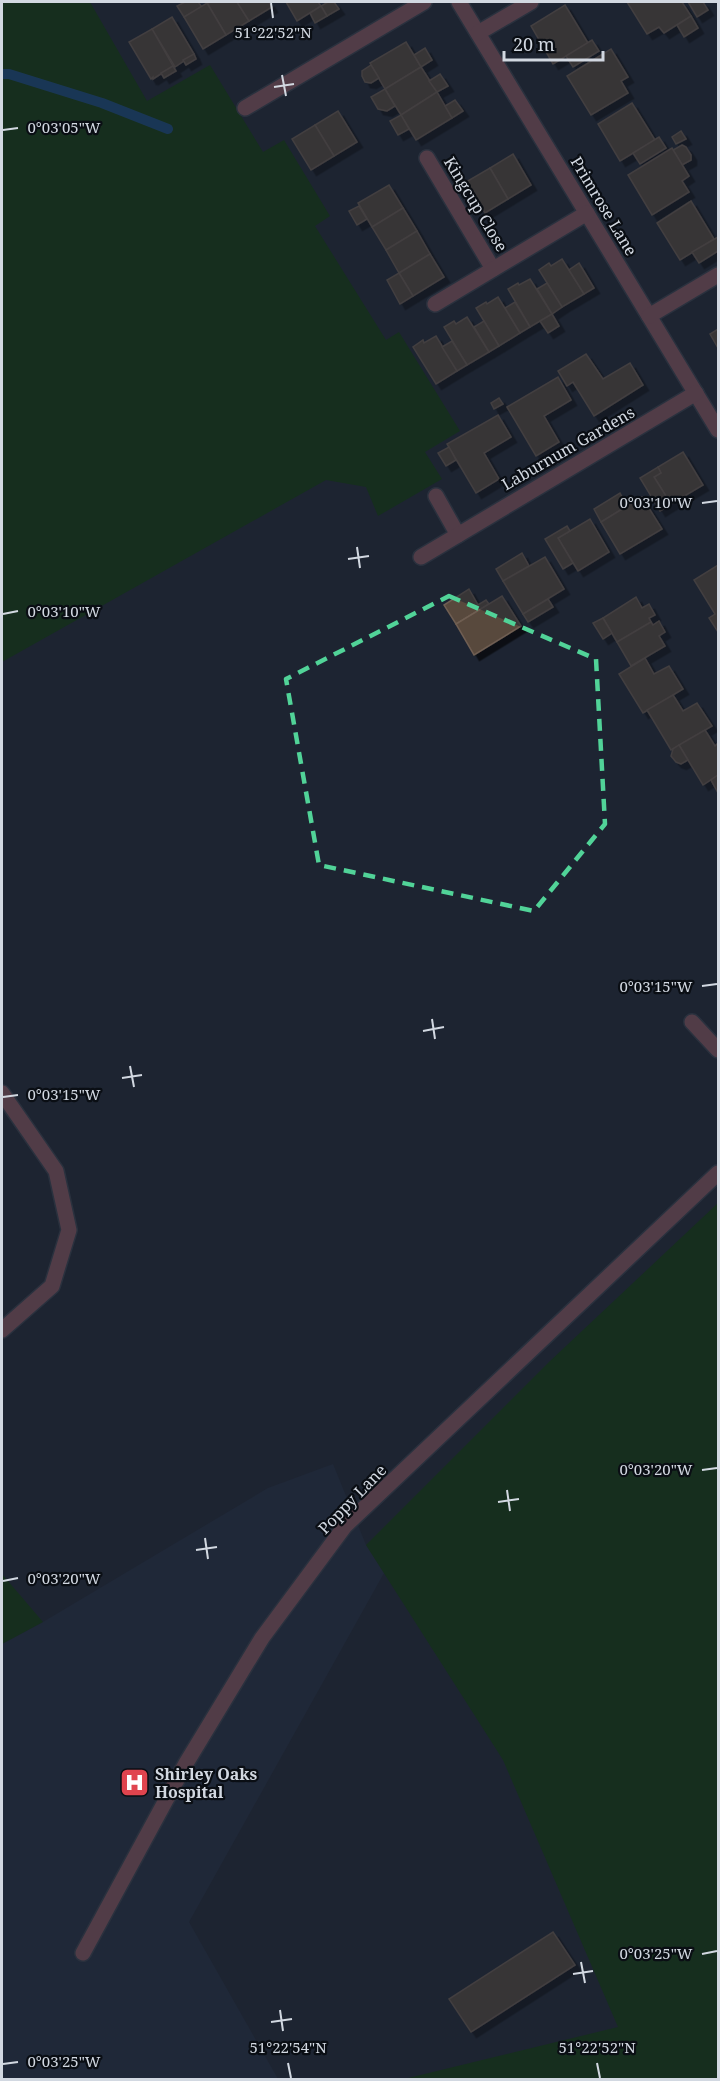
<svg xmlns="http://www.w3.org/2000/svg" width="720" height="2081" font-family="'Noto Serif',serif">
<defs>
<filter id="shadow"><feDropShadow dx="5.5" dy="5.5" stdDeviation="0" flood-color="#0009"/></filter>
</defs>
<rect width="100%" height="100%" fill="#1d2432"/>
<!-- built -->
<path fill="#232d40" d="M333,1464L366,1545L384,1573L189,1922L278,2079L2,2080V1644L43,1622L268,1488Z"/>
<!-- green -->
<g fill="#0e3b07">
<path d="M2,2H90L147,101L210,65L263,152L284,140L330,216L315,226L386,340L399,332L460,431L425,452L442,479L378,516L366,487L326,480L2,662Z"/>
<path d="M718,1203V2079H404L618,2027L503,1760L366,1545L549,1362Z"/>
<path d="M2,1574L43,1622L2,1644Z"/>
</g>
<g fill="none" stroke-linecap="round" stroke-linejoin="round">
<!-- stream -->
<path stroke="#164d82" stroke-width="10" d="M2,74H9L102,103L168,129"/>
</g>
<!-- building -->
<g fill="#59493d" stroke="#6f5e52" stroke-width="1.5" filter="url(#shadow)">
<path d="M185,2H198L202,7L184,17L177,6Z"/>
<path d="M211,2H237L249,21L226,35L207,3Z"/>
<path d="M237,2H269L272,7L249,21Z"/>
<path d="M286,2H318L321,6L297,21Z"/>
<path d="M328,2H334L339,9L327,16L321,6Z"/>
<path d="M627,2H682L691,16L664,33L659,27L647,34Z"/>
<path d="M688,2H703L708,10L697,17Z"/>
<path d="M207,3L226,35L203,49L184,17Z"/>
<path d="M565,5L588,43L553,64L531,26Z"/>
<path d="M321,6L327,16L315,23L310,13Z"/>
<path d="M691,16L698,28L684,37L677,25Z"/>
<path d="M172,17L194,54L175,67L152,29Z"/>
<path d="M152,29L173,66L153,79V77L151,79L129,42Z"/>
<path d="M592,40L599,51L573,67L566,56Z"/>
<path d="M406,42L421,67L385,89L370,63Z"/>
<path d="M425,48L432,60L421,67L414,55Z"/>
<path d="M611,49L628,77L621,81L628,93L591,115L567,76Z"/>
<path d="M194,54L196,59L186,65L183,60Z"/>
<path d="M371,65L379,78L371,83L365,82L362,76V71Z"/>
<path d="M173,66L176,71L164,78L161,73Z"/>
<path d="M421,67L437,92L401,115L385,89Z"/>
<path d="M440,74L448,86L437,92L429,81Z"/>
<path d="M385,89L395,106L387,111L378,109L371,97Z"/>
<path d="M437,92L452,118L416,140L401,115Z"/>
<path d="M455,100L463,111L452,118L445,106Z"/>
<path d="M632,103L655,140L620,161L598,124Z"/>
<path d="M338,111L357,142L334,156L315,125Z"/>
<path d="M401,115L409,129L398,135L390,121Z"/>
<path d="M315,125L334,156L311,170L292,139Z"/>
<path d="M681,131L686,139L676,144L672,137Z"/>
<path d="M659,137L666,148L640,164L633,153Z"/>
<path d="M682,145L686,147L691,155V160L682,165L673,150Z"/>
<path d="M672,148L689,176L682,181L689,192L652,215L628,175Z"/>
<path d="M513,154L531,185L508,199L490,168Z"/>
<path d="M490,168L508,199L485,213L466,182Z"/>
<path d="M389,185L403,208L372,227L358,203Z"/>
<path d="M691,201L714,239L680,260L657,223Z"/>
<path d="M359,206L367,219L357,225L349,211Z"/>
<path d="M403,208L417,231L386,250L372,227Z"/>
<path d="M417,231L430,254L399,273L386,250Z"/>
<path d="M718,237V251L699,263L692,252Z"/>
<path d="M430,254L444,277L413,296L399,273Z"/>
<path d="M562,259L584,294L562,307L539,270L549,263L551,266Z"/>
<path d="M579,263L594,288L584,294L569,270Z"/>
<path d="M399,273L413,296L400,304L387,280Z"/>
<path d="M530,279L552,314L530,327L508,289L518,283L519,285Z"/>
<path d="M547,283L562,307L552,314L537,289Z"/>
<path d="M498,297L520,333L499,346L476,308L486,302L487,304Z"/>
<path d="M515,302L530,327L520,333L505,308Z"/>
<path d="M552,314L559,326L548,333L540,321Z"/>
<path d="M467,317L489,352L467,365L444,327L454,321L456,324Z"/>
<path d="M484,321L499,346L489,352L474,327Z"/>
<path d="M718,329V348L710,334Z"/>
<path d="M436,336L457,371L436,384L413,347L423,340L424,343Z"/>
<path d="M452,341L467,365L457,371L442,347Z"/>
<path d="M586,354L603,379L630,363L643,385L594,416L573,382L567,386L558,371Z"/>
<path d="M558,377L571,400L544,416L559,442L536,456L507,407Z"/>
<path d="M499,398L503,404L494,409L491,403Z"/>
<path d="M498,415L511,437L484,453L499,479L476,493L447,444Z"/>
<path d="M449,447L456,460L446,466L438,453Z"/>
<path d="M683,452L703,485L671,504L654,477L661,473L658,467Z"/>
<path d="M658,467L661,473L654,477L671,504L660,511L640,478Z"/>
<path d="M620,493L627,506L601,522L594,509Z"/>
<path d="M642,497L662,529L620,554L601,522Z"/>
<path d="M590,519L609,552L578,571L558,538Z"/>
<path d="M567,526L570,531L558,538L573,563L563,569L545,539Z"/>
<path d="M522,553L529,566L503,581L496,569Z"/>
<path d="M545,557L564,589L523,614L503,581Z"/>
<path d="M718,565V632L709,618L715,614L694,580Z"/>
<path d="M469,589L478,605L486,600L489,604L456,624L444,605Z"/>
<path d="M502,596L521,626L474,655L456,624Z"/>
<path d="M636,597L642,608L649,604L655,615L649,618L651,622L617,642L603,618Z"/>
<path d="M548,599L553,607L528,622L523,614Z"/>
<path d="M603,618L612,633L603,639L593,623Z"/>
<path d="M659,621L665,632L659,636L665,646L631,666L617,642L651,622L653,625Z"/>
<path d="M645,658L654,674L669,666L683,689L643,713L619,674Z"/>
<path d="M673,695L683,711L697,703L712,726L671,750L647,710Z"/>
<path d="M705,730L715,746L718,743V775L703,785L679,745Z"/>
<path d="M679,745L688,760L681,764L676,762L671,756L673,749Z"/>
<path d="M718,775V793L711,780Z"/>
<path d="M553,1932L575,1965L471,2032L449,1999Z"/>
</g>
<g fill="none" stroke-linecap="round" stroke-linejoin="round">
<defs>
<g id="minor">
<path d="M459,2L718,430"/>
<path d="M478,33L531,2"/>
<path d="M245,108L424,2"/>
<path d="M427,158L493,269"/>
<path d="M435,304L587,213"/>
<path d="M649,316L718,275"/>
<path d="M436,496L458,535"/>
<path d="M421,557L696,393"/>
<path d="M692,1022L718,1050"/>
<path d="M2,1093L56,1171L69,1230L52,1286L2,1330"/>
<path d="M83,1953L185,1765L262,1638L345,1526L718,1173"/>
</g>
</defs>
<!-- minor casing -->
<use href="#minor" stroke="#3a414e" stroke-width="18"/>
<!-- minor -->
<use href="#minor" stroke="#905963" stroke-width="15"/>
</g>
<!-- marked area -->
<path d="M0 0H720V2081H0ZM449,596L596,659L605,824L534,911L319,865L286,679Z" fill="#1d2432" fill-opacity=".55" fill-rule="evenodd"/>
<path fill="none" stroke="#51d398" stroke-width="4.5" stroke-dasharray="12 8" stroke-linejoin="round" d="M449,596L596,659L605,824L534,911L319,865L286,679Z"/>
<!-- ticks -->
<path fill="none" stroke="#d2d8e1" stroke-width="2" d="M271,3L273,18M282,75L286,96M274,87L294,84M3,130L18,128M702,503L717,501M357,547L360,568M348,559L369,556M3,614L18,611M702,986L717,984M432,1019L435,1039M423,1031L444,1027M130,1066L134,1087M122,1078L142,1075M3,1097L18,1095M702,1470L717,1468M507,1490L510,1511M498,1502L519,1499M205,1538L208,1559M196,1550L217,1547M3,1581L18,1578M702,1954L717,1951M581,1962L585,1983M573,1974L593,1971M280,2010L283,2031M271,2022L292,2019M288,2063L291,2078M597,2063L600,2078M3,2064L18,2062"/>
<!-- icons -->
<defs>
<symbol id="hospital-square" viewBox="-11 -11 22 22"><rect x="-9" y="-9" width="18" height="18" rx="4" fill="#e0444e" stroke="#0a0e14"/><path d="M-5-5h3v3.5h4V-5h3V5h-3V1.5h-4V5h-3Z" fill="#fff"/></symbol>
</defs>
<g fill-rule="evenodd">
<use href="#hospital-square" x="118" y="1766" width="33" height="33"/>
</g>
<g text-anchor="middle" stroke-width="4.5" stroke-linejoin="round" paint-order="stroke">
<!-- street labels -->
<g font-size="16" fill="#d2d8e1" stroke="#0a0e14">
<text transform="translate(476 204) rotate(59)" y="6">Kingcup Close</text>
<text transform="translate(604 206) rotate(59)" y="6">Primrose Lane</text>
<text transform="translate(568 448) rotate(-30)" y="6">Laburnum Gardens</text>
<text transform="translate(352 1499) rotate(-46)" y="6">Poppy Lane</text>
</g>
<!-- poi labels -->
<g font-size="16" font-weight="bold" fill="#d2d8e1" stroke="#0a0e14" text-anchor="start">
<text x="155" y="1780">Shirley Oaks<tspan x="155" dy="18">Hospital</tspan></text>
</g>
</g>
<g font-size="15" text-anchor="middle" fill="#d2d8e1" stroke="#0a0e14" stroke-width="4.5" stroke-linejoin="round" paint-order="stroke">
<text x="273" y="38">51°22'52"N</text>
<text x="64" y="133">0°03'05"W</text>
<text x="656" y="508">0°03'10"W</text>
<text x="64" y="617">0°03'10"W</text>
<text x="656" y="992">0°03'15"W</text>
<text x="64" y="1100">0°03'15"W</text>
<text x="656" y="1475">0°03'20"W</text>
<text x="64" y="1584">0°03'20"W</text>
<text x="656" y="1959">0°03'25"W</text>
<text x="288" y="2053">51°22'54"N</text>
<text x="597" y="2053">51°22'52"N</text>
<text x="64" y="2067">0°03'25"W</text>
</g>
<!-- border -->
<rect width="720" height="2081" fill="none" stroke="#d2d8e1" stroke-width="6"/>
<!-- scale -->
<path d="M504 51v9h99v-9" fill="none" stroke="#d2d8e1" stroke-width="3"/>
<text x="513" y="51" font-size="18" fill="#d2d8e1" stroke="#0a0e14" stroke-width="4.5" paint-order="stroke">20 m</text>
</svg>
